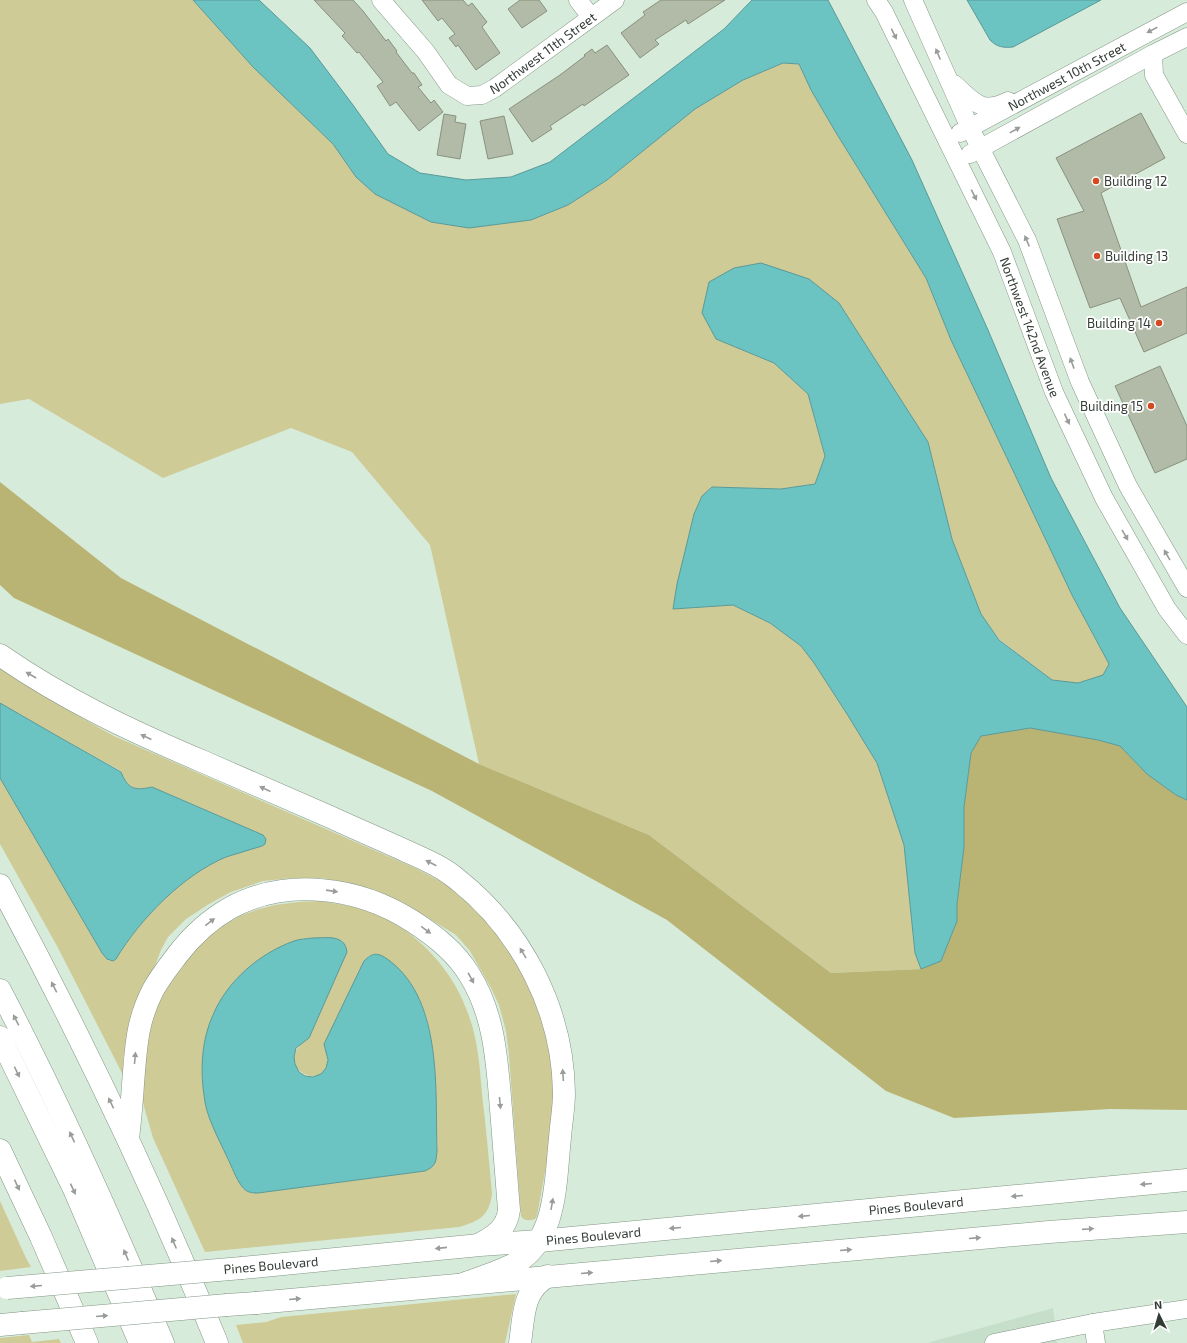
<svg xmlns="http://www.w3.org/2000/svg" width="1187" height="1343" font-family="'Exo 2',sans-serif">
<rect width="100%" height="100%" fill="#d7ebda"/>
<!-- built -->
<path fill="#c6dfca" d="M1053,1308L1057,1343H927Z"/>
<!-- green -->
<g fill="#cfcb97" fill-rule="evenodd">
<path d="M0,0H193L253,67L333,144L356,177L416,214L431,222L502,223L531,220L568,205L607,180L695,109L743,80L783,63L799,64L811,90L835,131L926,278L951,340L1072,595L1109,664L1103,675L1078,683L1052,680L999,639L981,614L952,539L928,442L839,303L716,338L774,363L808,394L825,457L815,484L781,489L712,487L674,609L733,605L770,623L801,646L814,663L847,714L877,763L904,845L915,953L921,969L831,973L649,835L479,764L430,545L352,452L291,428L163,478L29,399L0,404Z"/>
<path d="M0,668L57,704L114,736L415,868L461,892L506,941L541,1007L554,1072V1123L537,1216L535,1219C529,1221 524,1221 521,1216L509,1055L506,1031L499,1005L491,988L470,951L456,935L402,902L372,889L322,878H293L263,881L231,892L209,904L186,919L168,937L161,950L128,1035L123,1059V1075L57,946L0,844V778L102,953L107,959L113,961L116,959C140,919 183,875 226,857C238,853 250,850 262,846L263,835L152,787C134,791 128,789 121,771L59,737L0,703Z"/>
<path d="M320,901C338,904 356,906 373,913C418,931 454,971 469,1016C478,1041 480,1068 482,1094C486,1127 489,1160 492,1194C489,1216 480,1221 459,1227L205,1252L153,1138L143,1103L141,1062L156,1002L180,962L218,928L240,916L259,909L275,905L298,902ZM312,938H334L343,941L309,1038C261,1070 344,1102 324,1044L369,956L375,954L382,956L419,999L426,1016L431,1037L425,1171L258,1193H250L244,1189L237,1178L208,1115L206,1036L213,1014L223,996L236,979L254,963L274,950L295,941Z"/>
<path d="M0,1201L26,1258L31,1267L0,1271Z"/>
<path d="M516,1294L505,1343H243L236,1325L266,1322L281,1317Z"/>
<path d="M29,1335L32,1342L59,1339L61,1343H0V1338Z"/>
</g>
<!-- forest -->
<path fill="#b9b474" d="M0,482L121,578L479,764L649,835L831,973L921,969L941,961L957,921V904L964,847V807L971,753L981,736L1030,728L1098,740L1120,746L1147,774L1176,795L1187,800V1110L1110,1109L954,1118L886,1091L667,920L432,791L14,598L0,585Z"/>
<!-- water -->
<g fill="#6bc3c2" stroke="#5a9a98">
<path d="M193,0H259L310,48L353,105L388,154L420,173L466,180L511,177L550,162L724,29L752,0H828L912,160L988,330L1051,478L1120,608L1187,707V800L1176,795L1147,774L1120,746L1098,740L1030,728L981,736L971,753L964,807V847L957,904V921L941,961L921,969L915,953L904,845L877,763L847,714L814,663L801,646L770,623L733,605L673,609L677,584L694,514L702,496L712,487L781,489L815,484L825,456L808,394L774,363L716,339L702,313L709,282L734,268L761,263L809,279L839,303L928,442L952,539L981,614L999,640L1052,680L1078,683L1103,675L1109,664L1072,595L951,340L926,278L835,131L811,90L799,64L783,63L743,80L695,109L607,180L568,205L531,220L469,228L431,222L375,194L356,177L333,144L253,67Z"/>
<path d="M967,0H1101L1013,47C1003,48 997,47 990,40Z"/>
<path d="M0,703L59,737L121,772C128,789 134,791 152,787L263,835L266,839L265,844L262,846C250,850 238,853 226,857C183,875 140,919 116,959L113,961L107,959L102,953L0,778Z"/>
<path d="M312,938C327,938 345,934 347,952L309,1038L296,1048L294,1057L295,1064L299,1072L305,1076L313,1077L321,1074L326,1068L328,1060L324,1044L364,961C374,951 379,953 390,961C443,1002 435,1091 437,1151C436,1162 436,1166 425,1171L258,1193C256,1193 252,1193 249,1192C239,1189 232,1166 227,1157C218,1137 206,1117 204,1095C200,1068 202,1039 213,1015C227,981 260,953 294,941C299,939 306,939 312,938Z"/>
</g>
<!-- building -->
<g fill="#b2bba7" stroke="#89917e">
<path d="M314,0H353L363,11L386,41L388,39L397,51L396,52L412,73H414L422,85L418,87L431,103L434,100L443,112L419,131L396,102L390,106L377,86L383,82L359,52L357,53L342,36L345,33Z"/>
<path d="M422,0H463L468,6L472,3L487,22L482,27L500,53L476,70L458,45L456,47L449,38L455,34L442,18L438,21Z"/>
<path d="M520,0H539L547,11L522,28L508,9Z"/>
<path d="M661,0H725L688,24L686,20L655,40L659,44L640,58L621,33L645,15L643,12Z"/>
<path d="M607,45L629,75L584,106L583,104L550,126L552,129L532,142L509,109L560,75L585,56L584,55L592,49L595,53Z"/>
<path d="M1141,113L1165,158L1101,193L1141,307L1187,287V333L1144,352L1120,298L1090,308L1057,219L1084,211L1056,158Z"/>
<path d="M444,114L456,116L455,122L466,124L460,159L437,155Z"/>
<path d="M504,116L513,154L488,159L480,121Z"/>
<path d="M1160,366L1187,426V459L1155,473L1115,386Z"/>
</g>
<g fill="none" stroke-linecap="round" stroke-linejoin="round">
<defs>
<g id="minor">
<path id="s1" d="M381,0L426,52L449,85L467,96L482,95L495,88L615,0"/>
<path d="M578,0L591,17"/>
<path id="s2" d="M876,0L884,12L1002,252L1054,392L1104,498L1167,609L1187,635"/>
<path d="M913,0L970,128L1027,240L1080,382L1128,486L1187,588"/>
<path d="M1153,54L1154,75L1187,134"/>
<path d="M954,84C973,100 980,115 1008,101"/>
<path id="s3" d="M960,133L1187,12"/>
<path d="M970,154L1153,54L1187,37"/>
<path d="M1093,1323L1096,1343"/>
<path d="M994,1343L1093,1323L1187,1309"/>
</g>
<path id="major" d="M227,1305L256,1303"/>
<g id="highway">
<path d="M0,655C63,699 133,732 204,762C245,780 286,798 328,816C354,828 380,839 406,851C424,859 443,867 458,880C522,931 563,1010 564,1093C564,1108 561,1123 560,1138C555,1181 558,1240 514,1264C498,1272 479,1278 463,1284"/>
<path d="M0,885C80,1034 153,1186 217,1343"/>
<path d="M0,990C60,1105 113,1223 163,1343"/>
<path d="M0,1037L74,1189L140,1343"/>
<path d="M128,1139C130,1121 132,1103 133,1084C136,1049 136,1023 153,990C160,977 169,966 178,954C192,936 209,920 230,908C287,877 359,887 412,921C434,935 455,951 469,974C495,1015 497,1062 501,1109C504,1143 506,1176 509,1210C507,1228 495,1236 480,1244"/>
<path d="M0,1150L41,1237L87,1343"/>
<path id="s4" d="M242,1268L480,1245L539,1241L1187,1180"/>
<path d="M256,1303L1049,1232L1187,1222"/>
<path d="M0,1325L22,1323"/>
<path d="M520,1343C524,1317 522,1290 548,1276"/>
</g>
</defs>
<!-- minor casing -->
<use href="#minor" stroke="#839686" stroke-width="19"/>
<!-- major casing -->
<use href="#major" stroke="#839686" stroke-width="23"/>
<!-- highway casing -->
<use href="#highway" stroke="#839686" stroke-width="23"/>
<!-- minor -->
<use href="#minor" stroke="#fff" stroke-width="18"/>
<!-- major -->
<use href="#major" stroke="#fff" stroke-width="22"/>
<!-- highway -->
<use href="#highway" stroke="#fff" stroke-width="22"/>
<defs>
<g id="highway-bridge">
<path d="M7,1288L242,1268"/>
<path d="M22,1323L227,1305"/>
</g>
</defs>
<!-- highway-bridge casing -->
<use href="#highway-bridge" stroke="#839686" stroke-width="23" stroke-linecap="butt"/>
<!-- highway-bridge -->
<use href="#highway-bridge" stroke="#fff" stroke-width="22"/>
</g>
<!-- one-way arrows -->
<defs><path id="oneway-solid" d="M-6-.8H1V-3.2L6.5 0L1 3.2V.8H-6Z"/></defs>
<g fill="#999d9a">
<use href="#oneway-solid" transform="translate(1152 30) rotate(152)"/>
<use href="#oneway-solid" transform="translate(894 34) rotate(64)"/>
<use href="#oneway-solid" transform="translate(938 54) rotate(-113)"/>
<use href="#oneway-solid" transform="translate(1015 130) rotate(-29)"/>
<use href="#oneway-solid" transform="translate(974 195) rotate(63)"/>
<use href="#oneway-solid" transform="translate(1027 241) rotate(-113)"/>
<use href="#oneway-solid" transform="translate(1072 363) rotate(-110)"/>
<use href="#oneway-solid" transform="translate(1067 419) rotate(65)"/>
<use href="#oneway-solid" transform="translate(1125 535) rotate(60)"/>
<use href="#oneway-solid" transform="translate(1167 555) rotate(-120)"/>
<use href="#oneway-solid" transform="translate(31 675) rotate(-150)"/>
<use href="#oneway-solid" transform="translate(146 737) rotate(-155)"/>
<use href="#oneway-solid" transform="translate(265 789) rotate(-156)"/>
<use href="#oneway-solid" transform="translate(431 863) rotate(-153)"/>
<use href="#oneway-solid" transform="translate(332 891) rotate(8)"/>
<use href="#oneway-solid" transform="translate(210 922) rotate(-38)"/>
<use href="#oneway-solid" transform="translate(426 930) rotate(36)"/>
<use href="#oneway-solid" transform="translate(523 953) rotate(-121)"/>
<use href="#oneway-solid" transform="translate(471 978) rotate(61)"/>
<use href="#oneway-solid" transform="translate(54 987) rotate(-117)"/>
<use href="#oneway-solid" transform="translate(16 1020) rotate(-117)"/>
<use href="#oneway-solid" transform="translate(135 1058) rotate(-85)"/>
<use href="#oneway-solid" transform="translate(17 1072) rotate(64)"/>
<use href="#oneway-solid" transform="translate(563 1075) rotate(-94)"/>
<use href="#oneway-solid" transform="translate(111 1103) rotate(-116)"/>
<use href="#oneway-solid" transform="translate(500 1103) rotate(85)"/>
<use href="#oneway-solid" transform="translate(72 1137) rotate(-115)"/>
<use href="#oneway-solid" transform="translate(1146 1184) rotate(175)"/>
<use href="#oneway-solid" transform="translate(17 1185) rotate(65)"/>
<use href="#oneway-solid" transform="translate(73 1189) rotate(65)"/>
<use href="#oneway-solid" transform="translate(1017 1196) rotate(175)"/>
<use href="#oneway-solid" transform="translate(552 1204) rotate(-80)"/>
<use href="#oneway-solid" transform="translate(804 1216) rotate(175)"/>
<use href="#oneway-solid" transform="translate(675 1228) rotate(175)"/>
<use href="#oneway-solid" transform="translate(1088 1229) rotate(-4)"/>
<use href="#oneway-solid" transform="translate(975 1238) rotate(-5)"/>
<use href="#oneway-solid" transform="translate(174 1243) rotate(-113)"/>
<use href="#oneway-solid" transform="translate(441 1248) rotate(174)"/>
<use href="#oneway-solid" transform="translate(846 1250) rotate(-5)"/>
<use href="#oneway-solid" transform="translate(126 1255) rotate(-113)"/>
<use href="#oneway-solid" transform="translate(716 1261) rotate(-5)"/>
<use href="#oneway-solid" transform="translate(587 1273) rotate(-5)"/>
<use href="#oneway-solid" transform="translate(36 1286) rotate(175)"/>
<use href="#oneway-solid" transform="translate(295 1299) rotate(-5)"/>
<use href="#oneway-solid" transform="translate(102 1316) rotate(-5)"/>
</g>
<!-- markers -->
<g fill="#d24922" stroke="#fff" stroke-width="1.5">
<circle cx="1096" cy="181" r="4"/>
<circle cx="1097" cy="256" r="4"/>
<circle cx="1159" cy="323" r="4"/>
<circle cx="1151" cy="406" r="4"/>
</g>
<g text-anchor="middle" stroke-width="3.5" stroke-linejoin="round" paint-order="stroke">
<!-- street labels -->
<g font-size="13" fill="#333b35" stroke="#fff">
<text dy="5" stroke="none"><textPath href="#s1" startOffset="219">Northwest 11th Street</textPath></text>
<text dy="5" stroke="none"><textPath href="#s3" startOffset="121">Northwest 10th Street</textPath></text>
<text dy="5" stroke="none"><textPath href="#s2" startOffset="362">Northwest 142nd Avenue</textPath></text>
<text dy="5" stroke="none"><textPath href="#s4" startOffset="677">Pines Boulevard</textPath></text>
<text dy="5" stroke="none"><textPath href="#s4" startOffset="353">Pines Boulevard</textPath></text>
<text transform="translate(271 1265) rotate(-5)" y="5">Pines Boulevard</text>
</g>
<!-- poi labels -->
<g font-size="13" fill="#333b35" stroke="#fff" text-anchor="start">
<text x="1104" y="186">Building 12</text>
<text x="1105" y="261">Building 13</text>
<text x="1151" y="328" text-anchor="end">Building 14</text>
<text x="1143" y="411" text-anchor="end">Building 15</text>
</g>
</g>
<!-- north arrow -->
<g transform="translate(1159 1315) rotate(355)" stroke="#ffffff" stroke-width="3" paint-order="stroke">
<path d="M0-3L7 15L0 10L-7 15Z" fill="#333b35"/>
<text y="-6" font-size="11" font-weight="bold" text-anchor="middle" fill="#333b35">N</text>
</g>
</svg>
